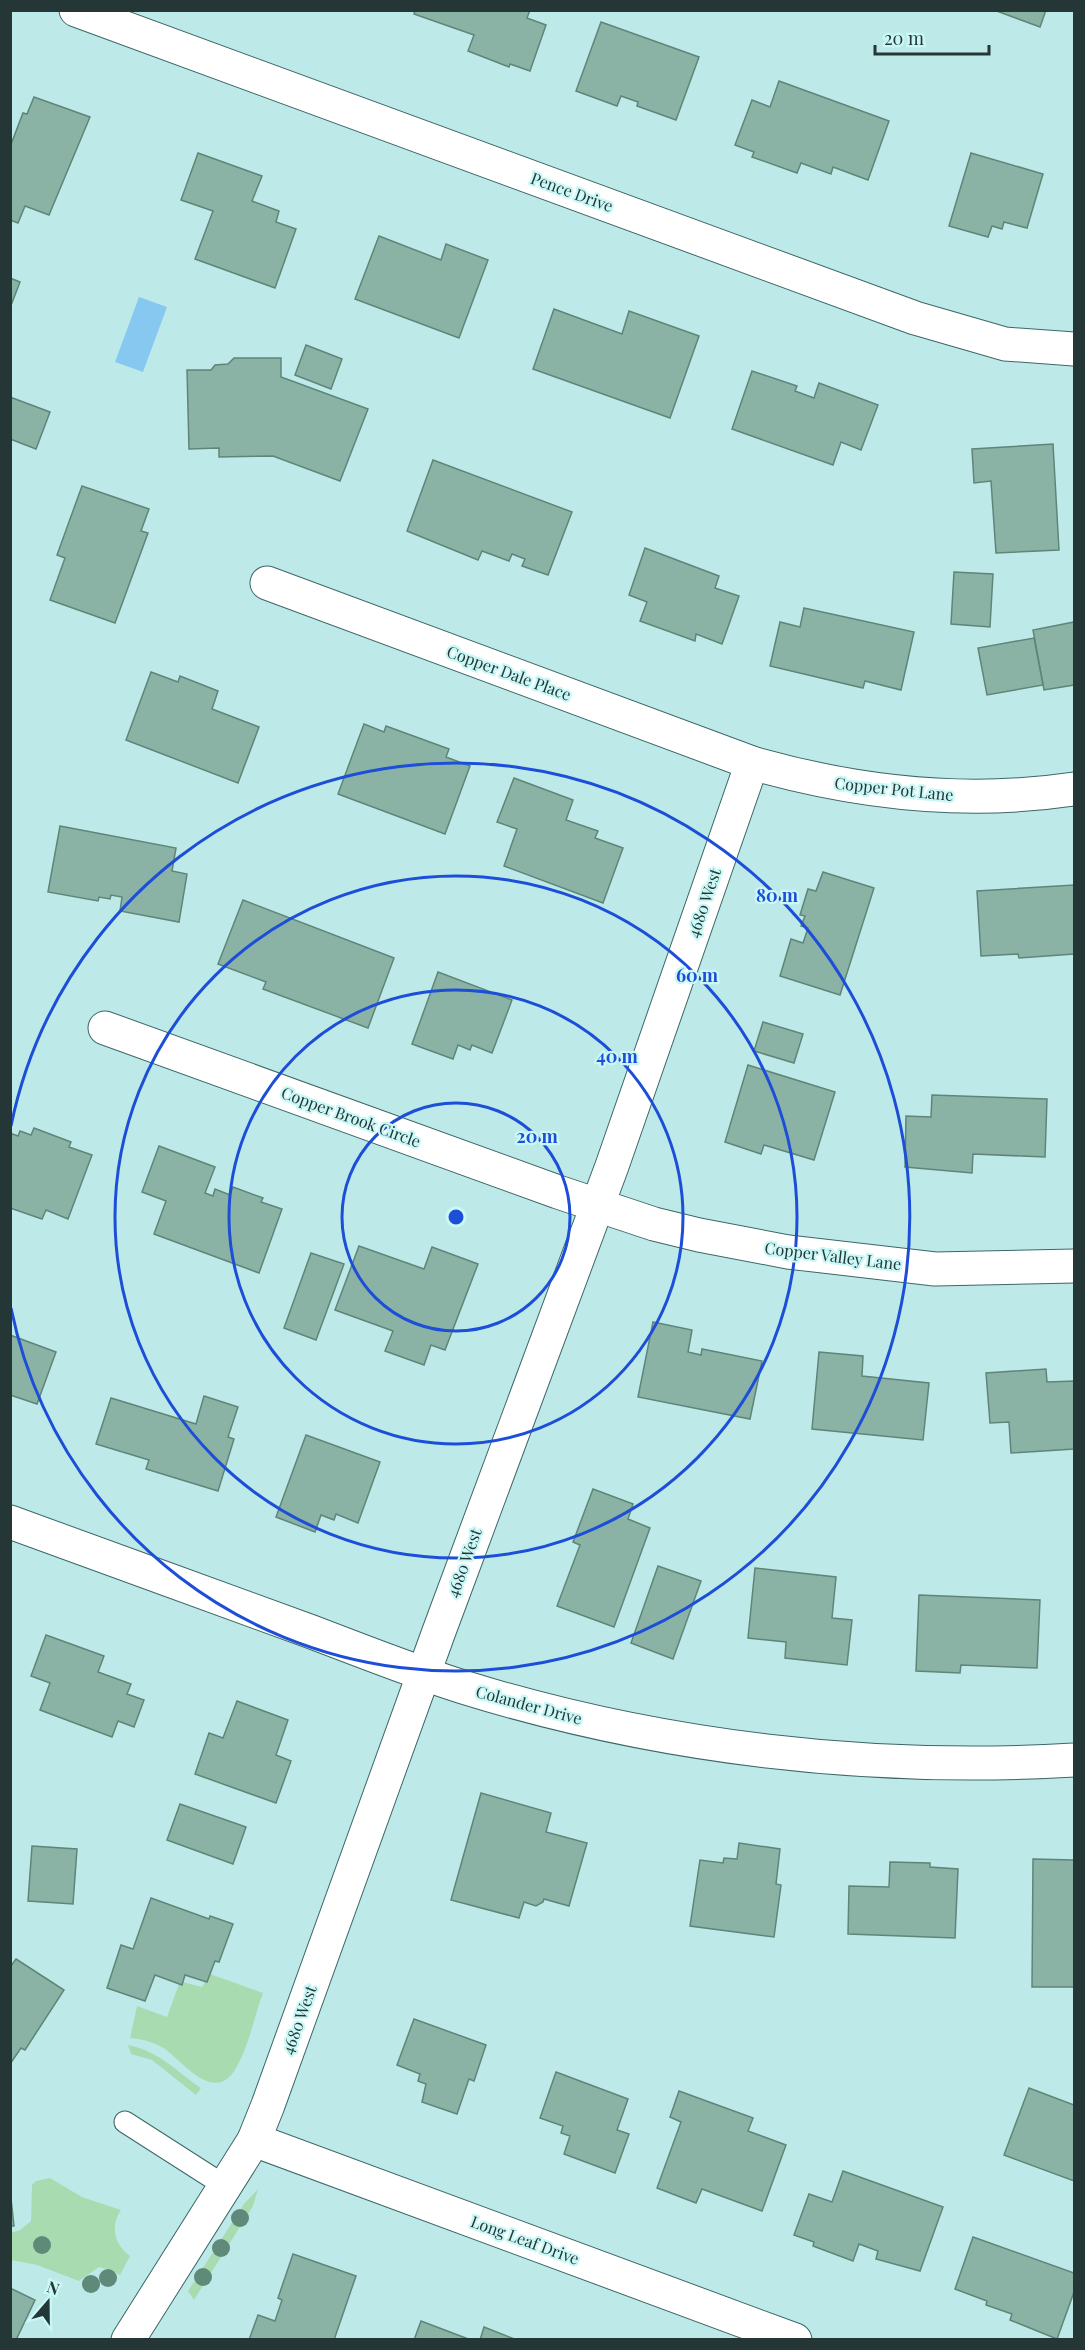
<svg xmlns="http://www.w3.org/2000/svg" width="1085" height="2350" font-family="'Playfair Display',serif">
<rect width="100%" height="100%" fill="#bdeae9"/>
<!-- green -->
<g fill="#a9dbb1">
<path d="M210,1974L263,1993C254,2017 249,2046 236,2068C215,2105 184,2063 165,2049C154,2042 142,2039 130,2038L137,2006L167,2017L179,1984L183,1982L202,1987Z"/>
<path d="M128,2045C161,2052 174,2070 201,2088L196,2095L152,2060L131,2054Z"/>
<path d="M50,2178L82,2197L121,2210C110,2226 114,2244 130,2256L120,2275L111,2270L99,2267L79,2281L37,2265L11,2260V2233L20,2230L31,2221L32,2185L36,2181Z"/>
<path d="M258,2189L253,2206L194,2300L188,2291L244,2204Z"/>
</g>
<!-- water -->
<path fill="#87c8f1" d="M139,297L167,307L143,372L115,362Z"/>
<!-- building -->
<g fill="#8bb3a5" stroke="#5f8578" stroke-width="1.5">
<path d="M415,10H530L527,18L546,25L530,71L510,64L509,67L468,51L474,35L414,14Z"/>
<path d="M994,10H1046L1040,27Z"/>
<path d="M601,22L699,57L676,120L637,106L638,102L621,96L617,106L576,91Z"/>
<path d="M779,81L889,121L868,180L833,167L831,174L801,163L797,173L752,157L754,152L735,145L752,100L770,107Z"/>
<path d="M34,97L90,117L49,215L25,206L18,223L10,220V147L23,113L27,114Z"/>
<path d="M198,153L262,176L252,201L279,211L276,222L296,229L275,288L195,259L213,211L181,200Z"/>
<path d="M971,153L1043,174L1027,228L1004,222L1002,229L992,226L988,237L949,226Z"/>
<path d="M379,236L441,260L446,244L488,260L459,338L355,299Z"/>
<path d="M10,278L20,282L10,308Z"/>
<path d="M554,309L622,334L629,311L699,336L670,418L533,369Z"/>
<path d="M306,345L342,359L331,389L295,375Z"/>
<path d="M234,358H281V377L368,409L340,481L273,456L219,457V448L189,449L187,370H211L215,365L228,364Z"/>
<path d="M752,371L797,386L795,391L814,398L819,383L878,405L861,450L841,442L833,465L732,429Z"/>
<path d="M10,397L50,412L36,449L10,439Z"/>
<path d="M1053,444L1059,550L996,553L991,481L974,483L972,449Z"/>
<path d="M433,460L572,512L548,575L522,566L525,559L512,554L509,561L482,551L478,560L407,531Z"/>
<path d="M82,486L149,509L141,531L148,533L115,623L50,600L65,558L57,555Z"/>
<path d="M645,548L719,576L715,588L739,596L722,644L696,634L695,641L640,621L647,602L629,595Z"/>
<path d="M954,572L993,574L990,627L951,624Z"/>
<path d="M804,608L914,632L901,690L865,681L863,688L770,666L780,622L800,627Z"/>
<path d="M1074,622V685L1044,690L1033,630Z"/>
<path d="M1034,638L1043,685L987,695L978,648Z"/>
<path d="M151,672L178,682L180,676L218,691L212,709L259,727L238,783L126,740Z"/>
<path d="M364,724L384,732L386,726L449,749L446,757L470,766L445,834L338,794Z"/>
<path d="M514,778L573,800L566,820L598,831L595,838L623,848L603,903L504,866L517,829L497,822Z"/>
<path d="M60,826L176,848L172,871L187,874L179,922L120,911L122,897L111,895L110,899L99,897L98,901L48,892Z"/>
<path d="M823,872L874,888L840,995L780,976L791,939L803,943L808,928L801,926L805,916L800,915L808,889L816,891Z"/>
<path d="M1074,885V954L1019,958L1018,954L981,956L977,891Z"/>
<path d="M243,900L394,958L368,1028L263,989L266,982L218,964Z"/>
<path d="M438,972L512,1000L492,1053L472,1045L470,1050L458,1045L453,1059L412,1044Z"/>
<path d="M763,1022L803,1034L794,1063L754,1051Z"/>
<path d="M748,1065L835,1092L814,1160L764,1145L761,1154L725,1142Z"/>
<path d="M932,1095L1047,1099L1045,1157L973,1154L972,1173L905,1167L906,1116L931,1117Z"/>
<path d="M34,1128L71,1142L69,1147L92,1155L68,1219L46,1210L42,1219L10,1208V1133L18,1136L20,1131L31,1135Z"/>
<path d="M159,1146L215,1167L205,1193L213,1196L215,1189L230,1195L233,1187L263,1198L261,1202L282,1209L259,1273L154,1234L166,1201L142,1192Z"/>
<path d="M359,1246L424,1269L432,1247L478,1264L445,1350L431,1345L424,1365L385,1351L393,1331L335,1310Z"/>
<path d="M311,1253L344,1264L316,1340L284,1328Z"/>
<path d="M653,1322L692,1330L688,1352L701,1355L702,1349L762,1361L750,1419L638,1397Z"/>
<path d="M10,1335L56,1352L37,1404L10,1395Z"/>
<path d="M819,1352L863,1356L862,1376L929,1383L923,1440L812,1429Z"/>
<path d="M1046,1369L1047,1382L1074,1381V1449L1011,1453L1009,1422L990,1423L986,1373Z"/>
<path d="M204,1396L238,1407L228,1437L234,1439L218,1491L146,1469L149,1460L96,1444L111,1398L196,1424Z"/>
<path d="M306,1435L380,1462L358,1523L336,1514L334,1520L321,1515L315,1532L276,1517Z"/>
<path d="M593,1489L633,1504L628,1519L650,1528L614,1627L557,1606L580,1545L573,1542Z"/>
<path d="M658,1566L701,1581L673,1659L631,1643Z"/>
<path d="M755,1568L836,1577L832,1618L852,1620L847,1665L785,1658L786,1642L748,1638Z"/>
<path d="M919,1595L1040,1600L1037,1668L961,1665L960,1673L916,1671Z"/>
<path d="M46,1635L104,1656L98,1672L131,1684L127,1694L144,1700L134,1727L118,1721L112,1737L40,1710L50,1683L31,1676Z"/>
<path d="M237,1701L288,1720L276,1755L291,1761L276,1803L195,1774L209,1733L223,1738Z"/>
<path d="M481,1793L551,1813L546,1832L587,1843L569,1906L544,1899L543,1902L536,1906L524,1902L519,1918L451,1900Z"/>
<path d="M180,1804L246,1827L233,1864L167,1840Z"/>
<path d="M739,1843L780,1849L776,1884L781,1885L774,1937L690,1926L700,1860L723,1863L724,1858L737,1859Z"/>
<path d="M32,1846L77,1849L73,1904L28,1901Z"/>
<path d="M1033,1859L1074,1860V1987H1032Z"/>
<path d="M890,1862L930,1863V1867L958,1869L955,1938L848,1934L849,1886L889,1887Z"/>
<path d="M151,1898L209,1919L210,1916L233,1924L219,1962L215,1961L207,1982L185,1975L182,1985L155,1975L145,2001L107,1988L121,1945L133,1949Z"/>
<path d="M16,1959L64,1990L25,2050L21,2048L10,2064V1967Z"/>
<path d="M414,2019L486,2045L474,2081L469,2079L457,2114L422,2102L426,2084L418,2081L420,2074L397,2065Z"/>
<path d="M556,2072L628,2099L617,2130L629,2134L615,2173L564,2154L570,2136L561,2133L563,2126L540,2118Z"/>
<path d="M1029,2088L1074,2105V2181L1004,2155Z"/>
<path d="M679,2091L753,2118L748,2131L786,2145L762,2211L702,2189L696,2203L657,2188L681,2122L670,2117Z"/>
<path d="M843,2171L943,2207L920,2271L876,2259L878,2251L859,2244L853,2261L813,2246L814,2242L794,2235L809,2194L832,2202Z"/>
<path d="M10,2189L14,2226H10Z"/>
<path d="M973,2237L1074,2273V2292L1057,2339L1010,2320L1012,2314L986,2305L987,2301L955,2289Z"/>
<path d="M293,2254L356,2276L334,2340H249L258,2315L275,2321L282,2300L278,2298Z"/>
<path d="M10,2288L35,2300L16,2340H10Z"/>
<path d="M421,2321L471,2340H414Z"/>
<path d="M484,2327L517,2340H480Z"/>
</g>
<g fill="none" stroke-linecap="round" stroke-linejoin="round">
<defs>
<path id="service" d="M125,2122L225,2186"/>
<g id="minor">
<path d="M76,10L915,318L1005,344L1074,349"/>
<path d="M267,583L752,763C857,793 966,805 1074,789"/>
<path d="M105,1028L558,1192L654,1224L699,1235L788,1252L935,1269L1074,1266"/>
<path d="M10,1522C111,1559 211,1595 312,1632C362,1651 412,1671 463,1687C660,1748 869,1772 1074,1760"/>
<path d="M254,2140L795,2340"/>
<path d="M128,2340L254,2140L268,2105L438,1634L612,1166L752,763"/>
</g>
</defs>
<!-- service casing -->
<use href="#service" stroke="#3d6766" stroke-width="23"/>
<!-- minor casing -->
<use href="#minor" stroke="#3d6766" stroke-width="35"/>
<!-- service -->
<use href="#service" stroke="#fff" stroke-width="21"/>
<!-- minor -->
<use href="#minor" stroke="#fff" stroke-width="33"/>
</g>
<!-- trees -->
<g fill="#5f8a79">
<circle cx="240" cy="2218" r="9"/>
<circle cx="42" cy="2245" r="9"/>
<circle cx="221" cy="2248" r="9"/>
<circle cx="203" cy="2277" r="9"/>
<circle cx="108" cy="2278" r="9"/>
<circle cx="91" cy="2284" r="9"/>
</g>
<!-- distance rings -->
<g fill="none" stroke="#1d4ed8" stroke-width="3">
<circle cx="456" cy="1217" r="114"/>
<circle cx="456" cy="1217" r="227"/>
<circle cx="456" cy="1217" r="341"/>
<path d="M11 1126A454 454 0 1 1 11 1308"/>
</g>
<g text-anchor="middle" stroke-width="4.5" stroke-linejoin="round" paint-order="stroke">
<!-- street labels -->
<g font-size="16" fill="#243636" stroke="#caf8f6">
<text transform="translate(572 192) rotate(20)" y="6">Pence Drive</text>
<text transform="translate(509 673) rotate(20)" y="6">Copper Dale Place</text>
<text transform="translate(894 789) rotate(6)" y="6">Copper Pot Lane</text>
<text transform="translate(704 903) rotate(-71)" y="6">4680 West</text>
<text transform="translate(351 1117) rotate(20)" y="6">Copper Brook Circle</text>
<text transform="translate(833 1256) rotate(7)" y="6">Copper Valley Lane</text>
<text transform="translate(464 1563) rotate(-70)" y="6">4680 West</text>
<text transform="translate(529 1705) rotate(15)" y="6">Colander Drive</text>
<text transform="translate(299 2020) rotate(-70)" y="6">4680 West</text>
<text transform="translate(525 2240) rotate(20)" y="6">Long Leaf Drive</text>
</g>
</g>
<circle cx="456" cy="1217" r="9" fill="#1d4ed8" stroke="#caf8f6" stroke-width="3"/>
<g font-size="18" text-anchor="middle" font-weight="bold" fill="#1d4ed8" stroke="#caf8f6" stroke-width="4.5" stroke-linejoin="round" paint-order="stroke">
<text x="777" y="902">80 m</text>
<text x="697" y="982">60 m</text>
<text x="617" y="1063">40 m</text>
<text x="537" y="1143">20 m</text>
</g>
<!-- border -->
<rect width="1085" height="2350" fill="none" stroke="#243636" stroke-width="24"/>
<!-- north arrow -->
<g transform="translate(48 2302) rotate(20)" stroke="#caf8f6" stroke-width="4.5" paint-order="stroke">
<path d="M0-4.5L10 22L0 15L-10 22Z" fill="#243636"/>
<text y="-9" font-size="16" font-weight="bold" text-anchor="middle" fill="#243636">N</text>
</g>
<!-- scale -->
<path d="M875 45v9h114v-9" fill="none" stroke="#243636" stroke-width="3"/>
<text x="884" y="45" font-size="18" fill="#243636" stroke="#caf8f6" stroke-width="4.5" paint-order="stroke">20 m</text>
</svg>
